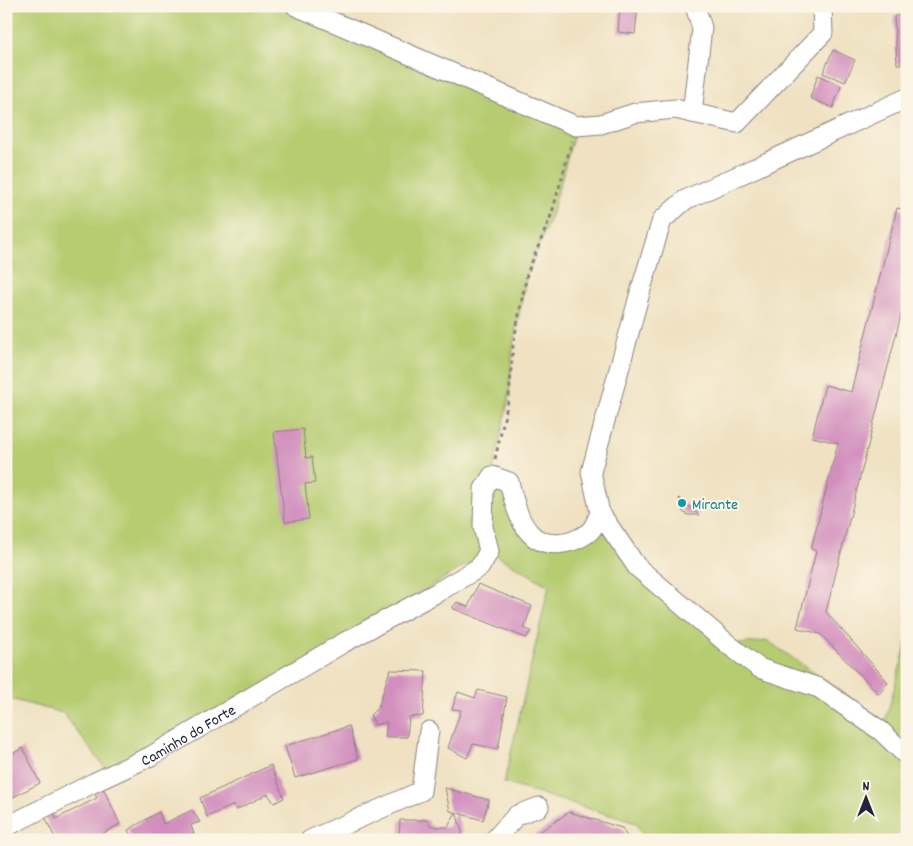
<svg xmlns="http://www.w3.org/2000/svg" width="913" height="846" font-family="Dekko,sans-serif">
<rect width="100%" height="100%" fill="#fcf5e5"/>
<filter id="ink" filterUnits="userSpaceOnUse"><feTurbulence type="fractalNoise" baseFrequency=".02" numOctaves="2"/><feDisplacementMap in="SourceGraphic" scale="10" xChannelSelector="R" yChannelSelector="G"/><feConvolveMatrix kernelMatrix="1 2 1 2 8 2 1 2 1" color-interpolation-filters="sRGB"/></filter>
<filter id="wash" filterUnits="userSpaceOnUse"><feTurbulence type="fractalNoise" baseFrequency=".0096" numOctaves="4" result="noise"/><feDisplacementMap in="SourceGraphic" scale="20" xChannelSelector="R" yChannelSelector="G"/><feGaussianBlur stdDeviation="1.12" result="paint"/><feColorMatrix in="noise" values="0 0 0 0 0 0 0 0 0 0 0 0 0 0 0 0 0 1.4 0 .05"/><feComposite in="paint" operator="in"/></filter>
<g filter="url(#wash)">
<rect width="100%" height="100%" fill="#efe1c1"/>
<!-- green -->
<path fill="#b6cc71" stroke="#6c7756" d="M6,6H296L576,126L552,213L527,274L513,345L509,397L492,476L509,482L528,532L568,543L600,513L637,567L729,645L768,641L885,722L907,642V840H646L636,823L504,783L549,586L489,551L151,756L105,768L63,713L6,698Z"/>
<g id="blocks">
<!-- building -->
<g fill="#d28ebe">
<path d="M620,6H638L635,34L618,32Z"/>
<path d="M907,15V64H897L894,16Z"/>
<path d="M833,50L855,60L845,82L823,73Z"/>
<path d="M818,75L841,86L833,108L810,98Z"/>
<path d="M897,208L907,210V291L826,612L888,682L879,694L820,634L797,628L816,551L811,549L838,443L812,437L825,385L851,392Z"/>
<path d="M303,429L306,458L312,457L315,483L305,484L309,519L285,522L274,432Z"/>
<path d="M679,498L699,515H688L683,512Z"/>
<path d="M478,584L532,606L524,628L531,631L526,638L452,608L457,602L468,607Z"/>
<path d="M390,670L426,671L423,716L409,717L407,737H385L387,722L375,725L370,715L378,708Z"/>
<path d="M478,690L507,697L498,749L473,744L467,758L448,748L461,710L452,709L458,692L475,698Z"/>
<path d="M349,726L358,759L295,778L285,746Z"/>
<path d="M23,748L40,783L6,801V757Z"/>
<path d="M271,765L284,798L274,803L268,794L236,810L234,805L207,817L200,798Z"/>
<path d="M103,788L120,824L91,840H56L45,817L54,813L56,819L97,798L94,792Z"/>
<path d="M445,788L489,800L483,820L450,811Z"/>
<path d="M192,810L200,822L191,825L195,838L190,840H133L128,830L159,812L163,824Z"/>
<path d="M456,812L462,832L460,840L399,839L400,820H428L430,825L435,827H448Z"/>
<path d="M569,812L622,828L629,840H528Z"/>
</g>
</g>
</g>
<g filter="url(#ink)">
<use href="#blocks" fill-opacity="0" stroke="#88827e" stroke-width="1"/>
<g fill="none" stroke-linecap="round" stroke-linejoin="round">
<defs>
<g id="minor">
<path d="M296,6L576,126L601,124L635,113L675,109L737,123L823,33L822,6"/>
<path d="M692,113L702,28L695,6"/>
<path d="M600,513L637,567L729,645L759,668L819,688L881,731L907,756"/>
<path id="s1" d="M6,827L93,783L151,756L343,643L436,593L480,567L489,551L483,527L484,489L492,476L509,482C513,497 518,520 529,532C544,550 571,545 588,533C594,529 597,519 600,513L591,472L641,289L662,220L685,200L907,98"/>
<path d="M310,840L421,791L429,731"/>
<path d="M494,840L517,815L539,807"/>
</g>
</defs>
<!-- minor casing -->
<use href="#minor" stroke="#88827e" stroke-width="21"/>
<!-- path -->
<path stroke="#88827e" stroke-width="3" stroke-dasharray="4 4" stroke-linecap="butt" d="M495,459L509,397L513,345L527,274L552,213L572,141"/>
<!-- minor -->
<use href="#minor" stroke="#fff" stroke-width="19"/>
</g>
</g>
<!-- markers -->
<circle fill="#0f9aa8" stroke="#fcf5e5" stroke-width="2" cx="682" cy="503" r="5"/>
<g text-anchor="middle" stroke-width="4" stroke-linejoin="round" paint-order="stroke">
<!-- culture labels -->
<g font-size="16" fill="#0d838f" stroke="#fcf5e5" text-anchor="start">
<text x="692" y="509">Mirante</text>
</g>
<!-- street labels -->
<g font-size="16" fill="#22223b" stroke="#fcf5e5">
<text dy="6" stroke="none"><textPath href="#s1" startOffset="204">Caminho do Forte</textPath></text>
</g>
</g>
<!-- margin -->
<rect width="913" height="846" fill="none" stroke="#fcf5e5" stroke-width="25"/>
<!-- north arrow -->
<g transform="translate(866 798)" stroke="#fcf5e5" stroke-width="4" paint-order="stroke">
<path d="M0-4L9 19L0 12L-9 19Z" fill="#22223b"/>
<text y="-8" font-size="14" font-weight="bold" text-anchor="middle" fill="#22223b">N</text>
</g>
</svg>
